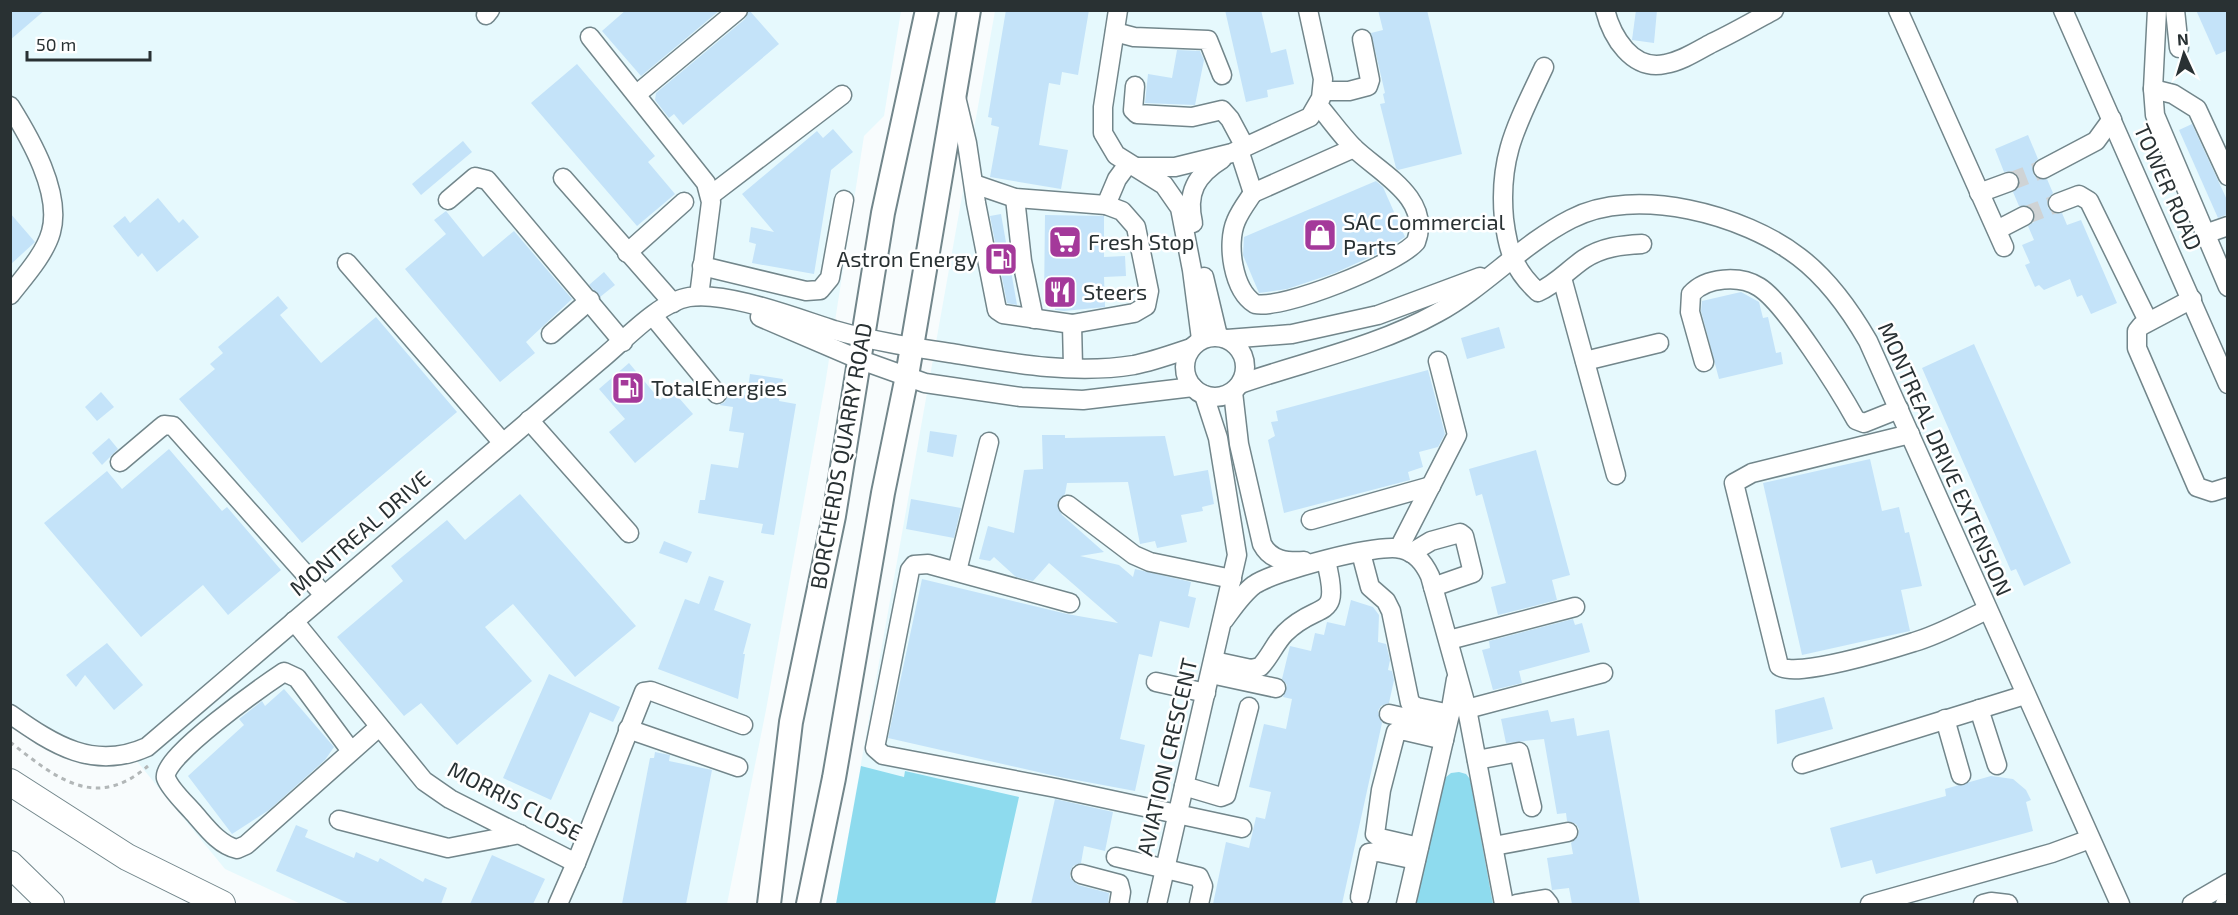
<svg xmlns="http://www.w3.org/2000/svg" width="2238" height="915" font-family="'Exo 2',sans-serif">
<rect width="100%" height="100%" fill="#f8fcfd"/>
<!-- built -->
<g fill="#e6f9fd">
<path d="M10,11H901L884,116L864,136L825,385L766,710L727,904H301L225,869L131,754L108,758L11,714Z"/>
<path d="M995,11H2227V904H836Z"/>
</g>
<!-- green -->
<g fill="#8edbee">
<path d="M861,766L904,777L905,771L1019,797L995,904H836Z"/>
<path d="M1459,772L1466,774L1470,779L1493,904H1416L1445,778L1451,773Z"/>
</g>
<!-- building -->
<g fill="#c4e3f9">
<path d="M10,10H45L10,40Z"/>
<path d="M626,10H720L641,76L602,31Z"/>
<path d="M749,10L779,44L683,125L674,114L669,118L655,100L656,93L745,19Z"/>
<path d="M1006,10H1089L1078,75L1062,72L1060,85L1049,83L1039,145L1068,150L1061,189L990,177L999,127L991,125L992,118L988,117Z"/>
<path d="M1225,10H1261L1271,53L1286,49L1294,84L1267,90L1268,97L1246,102Z"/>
<path d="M1378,10H1427L1462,154L1398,170L1396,168L1380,104L1385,103L1383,94L1385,93L1371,33L1383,30Z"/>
<path d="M1636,10H1657L1654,43L1632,40Z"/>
<path d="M2196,10H2228V50L2216,55Z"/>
<path d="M1177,50L1200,51L1204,60L1195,105L1145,103L1148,74L1172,78Z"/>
<path d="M577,64L655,156L648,162L675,194L637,226L531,103Z"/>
<path d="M2192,124L2228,202V214L2218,218L2179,130Z"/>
<path d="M833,129L853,152L831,170L814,274L752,263L756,244L749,242L751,227L774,232L742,194L817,131L823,138Z"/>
<path d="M2028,135L2038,159L2033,164V174L2038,179H2047L2053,193L2047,201L2048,208L2056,214L2062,213L2067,225L2081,220L2117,303L2091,314L2082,295L2077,297L2070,279L2044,290L2039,285L2035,287L2025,265L2030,263L2022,245L2034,240L2028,226L2034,222V211L2030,206H2019L2013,192L2020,184L2019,178L2011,171L2004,172L1995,149Z"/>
<path d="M463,141L472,152L421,195L412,184Z"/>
<path d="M1376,181L1383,187L1405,237L1381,252L1335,273L1287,289L1259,293L1243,255L1244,237Z"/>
<path d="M158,198L179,223L183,219L199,237L157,272L142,253L138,257L113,226L125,216L130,223Z"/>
<path d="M446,211L483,257L514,231L572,299L526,342L535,353L500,382L405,269L446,234L434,220Z"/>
<path d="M10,213L35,242L10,265Z"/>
<path d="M1001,214L1017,305L1007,303L990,216Z"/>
<path d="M1045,215L1104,216V257L1125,256L1126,276L1104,277L1105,307L1064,311L1055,310V302H1044Z"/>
<path d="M604,272L615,285L600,297L589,285Z"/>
<path d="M1741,292L1759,302L1763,318L1768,317L1776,353L1781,352L1783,364L1719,379L1701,311L1702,301Z"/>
<path d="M278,296L288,308L280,315L321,363L376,317L457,412L302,543L179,399L215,369L210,364L223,353L218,347Z"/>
<path d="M1499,327L1505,348L1467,359L1461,338Z"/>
<path d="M1974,344L2071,563L2024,586L2016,569L2011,571L1922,368Z"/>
<path d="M629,363L660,400L672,390L693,414L635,463L609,432L625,419L599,389Z"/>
<path d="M1428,370L1445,434L1438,447L1419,452L1423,467L1408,472L1410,480L1284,513L1268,440L1275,436L1271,422L1278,421L1276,411Z"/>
<path d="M750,374L783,379L779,401L796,404L774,535L761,533L763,524L698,513L700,500H705L711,464L738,468L744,433L729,431L733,407L719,405L725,402L728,392L747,396Z"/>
<path d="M101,392L114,407L97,421L85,407Z"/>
<path d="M930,431L957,435L953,457L927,452Z"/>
<path d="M1042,435H1065V438L1165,436L1174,476L1208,470L1214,504L1202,507L1203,511L1181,515L1187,542L1157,548L1155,541L1140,544L1128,482L1067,483L1065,494L1057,503L1062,515L1104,552L1080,556L1119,565L1133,577L1135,569L1191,582L1188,596L1196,598L1189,628L1160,621L1152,657L1139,654L1120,739L1145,745L1135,791L1060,777L888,738L922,579L1067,614L1118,623L1049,563L1033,581L1016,577L994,557L990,561L979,559L988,526L1014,533L1024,470L1043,469Z"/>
<path d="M109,438L118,449L102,465L92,453Z"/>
<path d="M169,449L222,511L227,507L281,570L228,615L203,585L141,637L44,523L107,471L122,489Z"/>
<path d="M1536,450L1570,575L1552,580L1557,600L1498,615L1491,587L1506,583L1482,494L1476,496L1469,469Z"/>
<path d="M1870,459L1882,511L1899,507L1905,533L1909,532L1922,586L1901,590L1910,631L1802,655L1763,483Z"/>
<path d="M520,494L636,626L575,677L513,604L485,627L532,681L457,745L421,703L404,716L337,637L403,581L391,566L447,520L465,540Z"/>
<path d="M911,499L961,508L954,538L906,529Z"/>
<path d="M664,541L692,552L687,563L659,553Z"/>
<path d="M709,576L724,581L714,610L751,624L743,654H745L738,699L658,669L685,599L699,604Z"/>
<path d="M1351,600L1373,607L1379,615L1378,642L1386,644L1390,660L1388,670L1392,671L1394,680L1389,703L1381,706L1378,711L1382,723L1342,904H1213L1226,842L1249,848L1256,817L1265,819L1271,792L1249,787L1264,724L1286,729L1292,699L1283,697L1287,685L1282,679L1290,646L1311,651L1315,633L1324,635L1327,622L1345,626Z"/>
<path d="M1573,619L1575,625L1582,623L1590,652L1519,671L1522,683L1493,690L1482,650L1490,648L1489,641Z"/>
<path d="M107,643L143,685L114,710L85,675L76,687L66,675Z"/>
<path d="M549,674L620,707L613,722L590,712L551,800L503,778Z"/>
<path d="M284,689L334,747L325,760L269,810L232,834L188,776L244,725L239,719L262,701L265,706Z"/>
<path d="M1824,697L1833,729L1777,744L1775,710Z"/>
<path d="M1548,710L1551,722L1574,718L1577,736L1609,730L1640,904H1572L1569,888L1552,890L1547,858L1573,854L1571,843L1578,836L1579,829L1576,824L1567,821L1566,813L1557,814L1544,739L1506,743L1501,719Z"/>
<path d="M655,752L670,755L669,761L712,770L686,904H622L650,758H654Z"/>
<path d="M1991,776L2013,779L2026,790L2031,800L2026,802L2033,831L1876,874L1872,860L1841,868L1830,828L1946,796L1945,789Z"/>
<path d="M1055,799L1113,812L1105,851L1084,846L1081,863L1073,866L1070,872V878L1078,885L1109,893L1108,904H1031Z"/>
<path d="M296,825L308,830L305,837L354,858L356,852L378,862L380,858L423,882L425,878L447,888L441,904H350L276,871Z"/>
<path d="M492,855L545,879L533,904H470Z"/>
</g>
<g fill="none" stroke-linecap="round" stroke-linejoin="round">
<!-- minor-tunnel -->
<g stroke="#cfd3d5" stroke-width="18" stroke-dasharray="18 9" stroke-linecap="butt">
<path d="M2009,182L2043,169"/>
<path d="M2024,216L2058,203"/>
</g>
<defs>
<g id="minor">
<path d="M1118,10L1103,107V133L1116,155L1164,185L1180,208L1192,270L1201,339"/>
<path d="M1605,10C1612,37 1632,71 1665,64C1682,61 1697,51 1712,43C1733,33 1754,21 1774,10"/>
<path d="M1898,10L2004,247"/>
<path d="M2063,10L2228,384"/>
<path d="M2157,10L2153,89L2155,115L2228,287"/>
<path d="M2175,10L2179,48"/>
<path d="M486,15L490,10"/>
<path d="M1115,32L1134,37L1208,40L1222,75"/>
<path d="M590,37L706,183L711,202L699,296"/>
<path d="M1544,67C1518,123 1498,155 1504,219C1508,251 1514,270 1538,292C1556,284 1568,270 1584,259C1602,247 1622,245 1642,244"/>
<path d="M1135,86L1133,110L1137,114L1192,117L1222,110L1230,119L1245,147"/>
<path d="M2153,89L2173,94L2197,109L2228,176"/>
<path d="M1323,91H1349L1368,86L1370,80L1362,39"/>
<path d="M637,94L738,10"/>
<path d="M956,97L967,143L976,203L997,310L1003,314L1072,324L1073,367"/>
<path d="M10,106C30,138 62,193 51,232C45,254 24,277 10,295"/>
<path d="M1239,150L1253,193L1354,148"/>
<path d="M1136,167H1175L1232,153L1310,117L1321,98L1323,79L1308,10"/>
<path d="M2043,169L2096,141L2112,119"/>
<path d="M563,178L673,303"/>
<path d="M974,184L1015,198L1106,205L1122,211L1136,227L1149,291L1146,306L1134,313L1072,324"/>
<path d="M1253,193C1247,202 1240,211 1236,221C1226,244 1233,290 1255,304C1283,310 1397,264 1416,242C1432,198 1380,173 1354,148C1341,135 1330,119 1318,105"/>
<path d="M1979,193L2009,182"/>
<path d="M711,195L842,95"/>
<path d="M1015,198L1022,261L1034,319"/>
<path d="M448,200L475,177L487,180L623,342"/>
<path d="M2058,203L2079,195L2089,201L2148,321"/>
<path d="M1106,205L1117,179L1128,164"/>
<path d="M1193,223C1186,193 1196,175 1222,159"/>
<path d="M1997,230L2024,216"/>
<path d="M2205,234L2228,226"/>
<path d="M627,253L684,202"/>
<path d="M347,263L503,443"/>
<path d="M702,266L806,291L820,290L830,278L844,200"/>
<path d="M1204,277L1218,336"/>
<path d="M1562,278L1616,475"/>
<path d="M2192,299L2141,326L2137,331V348L2197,487L2212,492L2228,487"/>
<path d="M653,316L717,394"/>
<path d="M760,317L858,359L925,383L1021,397L1083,400L1193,387"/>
<path d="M551,334L590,300"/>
<circle cx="1215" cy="367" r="30"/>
<path d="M1227,339L1292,334L1378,315L1480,277"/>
<path d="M1585,361L1659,343"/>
<path d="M1704,362L1690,312L1691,294C1706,277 1740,275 1759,287C1785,303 1840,391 1856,420L1864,423L1899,409"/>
<path d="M1240,384C1306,361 1376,347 1437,313C1485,287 1522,244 1571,219C1635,185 1745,215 1799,257C1828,279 1850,310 1868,341L2120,904"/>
<path d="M1233,392L1239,444L1262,544C1271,561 1287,562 1304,561"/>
<path d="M529,420L629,533"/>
<path d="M1910,434L1752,473L1734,483L1779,666C1794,679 1892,649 1914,642C1939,635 1963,621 1987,610"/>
<path d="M120,462L159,429L164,425L173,426L324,595"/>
<path d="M1068,505L1134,555L1150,562L1232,579"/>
<path d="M1311,520L1431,486"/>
<path d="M1399,548L1457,435L1438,361"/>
<path d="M1361,553L1370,587L1386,601L1391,611L1410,703L1417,707L1450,714"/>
<path d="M1411,553L1431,541L1460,533L1464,536L1473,573L1433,587"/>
<path d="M957,571L989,442"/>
<path d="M1070,603L928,564L914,565L910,570L875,748L883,755L1056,788L1242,828"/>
<path d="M1224,620C1233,608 1242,594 1254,585C1274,571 1378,543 1401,549C1416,552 1424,563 1430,576L1467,709L1504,904"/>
<path d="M294,621L424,781L450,799L576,863L644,692L651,691L743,725"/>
<path d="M1449,640L1575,607"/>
<path d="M1214,661L1251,669L1260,667C1270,657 1275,643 1285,633C1319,599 1342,624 1326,561"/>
<path d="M1211,674L1276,688"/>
<path d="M1156,682L1206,693"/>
<path d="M1467,709L1603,673"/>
<path d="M1979,709L1997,765"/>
<path d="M10,714C54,745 94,771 147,747L598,362C622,343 658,302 689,297C727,291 796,318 834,330C872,341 911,347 950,353C1010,363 1073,375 1134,365C1154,361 1173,354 1191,348"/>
<path d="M1389,714L1443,726"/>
<path d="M1945,719L1961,775"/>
<path d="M628,729L738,767"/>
<path d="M351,751L297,678L284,672C266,684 160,758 166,778C170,789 184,802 192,811C204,824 218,845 237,849L246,845L379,727"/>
<path d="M1477,760L1519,752L1532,807"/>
<path d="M1802,764L2025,695"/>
<path d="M1184,786L1221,797L1226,795L1249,707"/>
<path d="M339,820L448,848L520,834"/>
<path d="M1494,846L1568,832"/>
<path d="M1419,847L1380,838L1375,834L1381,790L1396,732L1401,730L1444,740"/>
<path d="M1116,857L1199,877L1203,886L1199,904"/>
<path d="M1081,874L1119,884L1121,892L1119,904"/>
<path d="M1360,897L1369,853L1378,852L1416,860"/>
<path d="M558,904L576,863"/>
<path d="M1157,904L1237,555L1218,438L1204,395"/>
<path d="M1406,904L1450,714L1456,679"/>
<path d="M1516,904L1545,899L1549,904"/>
<path d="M1870,904L2052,853L2090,839"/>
<path d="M1983,904L1991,902L2008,904"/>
<path d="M2192,904L2228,883"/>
<path d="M2225,904L2228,903"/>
</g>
<g id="major">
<path d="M769,904L791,722L834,516L883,213L927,10"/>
<path d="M808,904L834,778L883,493L907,376L969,10"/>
</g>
<g id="highway">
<path d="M10,782L127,857L222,904"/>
<path d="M10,864L51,904"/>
</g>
</defs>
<!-- minor casing -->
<use href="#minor" stroke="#72868b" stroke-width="21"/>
<!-- major casing -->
<use href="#major" stroke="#72868b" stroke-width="26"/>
<!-- highway casing -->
<use href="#highway" stroke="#72868b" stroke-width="28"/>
<!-- path -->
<path stroke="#b2b7b8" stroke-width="3" stroke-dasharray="4.5 4.5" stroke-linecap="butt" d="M10,742C55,777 95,812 148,766"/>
<!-- minor -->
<use href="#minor" stroke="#fff" stroke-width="18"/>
<!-- major -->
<use href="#major" stroke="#fff" stroke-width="22"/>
<!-- highway -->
<use href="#highway" stroke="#fff" stroke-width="26"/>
</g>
<!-- icons -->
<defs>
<symbol id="shop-square" viewBox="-11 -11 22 22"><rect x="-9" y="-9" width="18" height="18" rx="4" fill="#a4399a" stroke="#fff"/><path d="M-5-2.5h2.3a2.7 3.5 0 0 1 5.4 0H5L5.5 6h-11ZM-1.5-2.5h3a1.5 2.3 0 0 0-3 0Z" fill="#fff"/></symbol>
<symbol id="supermarket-square" viewBox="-11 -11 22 22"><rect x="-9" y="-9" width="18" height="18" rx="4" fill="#a4399a" stroke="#fff"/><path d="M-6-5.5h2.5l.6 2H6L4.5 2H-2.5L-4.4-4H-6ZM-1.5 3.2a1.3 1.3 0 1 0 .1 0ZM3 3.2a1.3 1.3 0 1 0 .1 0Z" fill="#fff"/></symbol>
<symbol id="fuel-square" viewBox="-11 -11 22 22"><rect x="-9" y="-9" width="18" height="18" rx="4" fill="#a4399a" stroke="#fff"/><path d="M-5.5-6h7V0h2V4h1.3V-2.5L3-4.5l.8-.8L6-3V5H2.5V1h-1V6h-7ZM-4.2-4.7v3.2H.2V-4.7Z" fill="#fff"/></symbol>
<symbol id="restaurant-square" viewBox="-11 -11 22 22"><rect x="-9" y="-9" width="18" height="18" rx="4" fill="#a4399a" stroke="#fff"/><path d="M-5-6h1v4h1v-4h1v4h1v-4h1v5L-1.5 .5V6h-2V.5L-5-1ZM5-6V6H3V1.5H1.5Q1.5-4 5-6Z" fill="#fff"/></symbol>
</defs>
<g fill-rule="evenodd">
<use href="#shop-square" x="1301" y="216" width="38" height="38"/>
<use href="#supermarket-square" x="1046" y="223" width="38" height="38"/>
<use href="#fuel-square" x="982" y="240" width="38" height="38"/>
<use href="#restaurant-square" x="1041" y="273" width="38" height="38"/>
<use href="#fuel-square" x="609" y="369" width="38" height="38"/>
</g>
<g text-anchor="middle" stroke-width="5" stroke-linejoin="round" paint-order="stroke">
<!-- street labels -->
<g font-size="22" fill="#293133" stroke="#fff">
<text transform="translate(2168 187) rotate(66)" y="8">TOWER ROAD</text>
<text transform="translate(841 456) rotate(-80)" y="8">BORCHERDS QUARRY ROAD</text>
<text transform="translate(1945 459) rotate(66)" y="8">MONTREAL DRIVE EXTENSION</text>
<text transform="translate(360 533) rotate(-41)" y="8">MONTREAL DRIVE</text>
<text transform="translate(1167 757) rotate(-77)" y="8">AVIATION CRESCENT</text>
<text transform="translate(515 801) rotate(27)" y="8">MORRIS CLOSE</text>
</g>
<!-- poi labels -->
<g font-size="22" fill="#293133" stroke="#fff" text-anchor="start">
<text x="1343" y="230">SAC Commercial<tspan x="1343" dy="25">Parts</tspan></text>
<text x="1088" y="250">Fresh Stop</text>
<text x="978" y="267" text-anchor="end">Astron Energy</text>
<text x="1083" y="300">Steers</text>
<text x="651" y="396">TotalEnergies</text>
</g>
</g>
<!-- border -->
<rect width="2238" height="915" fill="none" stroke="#293133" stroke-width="24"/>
<!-- north arrow -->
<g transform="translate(2184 54) rotate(356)" stroke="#ffffff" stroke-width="4.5" paint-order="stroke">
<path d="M0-4.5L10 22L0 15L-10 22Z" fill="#293133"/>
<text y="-9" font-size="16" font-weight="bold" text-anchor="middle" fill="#293133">N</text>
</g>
<!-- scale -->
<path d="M27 51v9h123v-9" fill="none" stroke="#293133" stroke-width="3"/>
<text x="36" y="51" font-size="18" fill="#293133" stroke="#ffffff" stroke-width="4.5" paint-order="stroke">50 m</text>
</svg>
